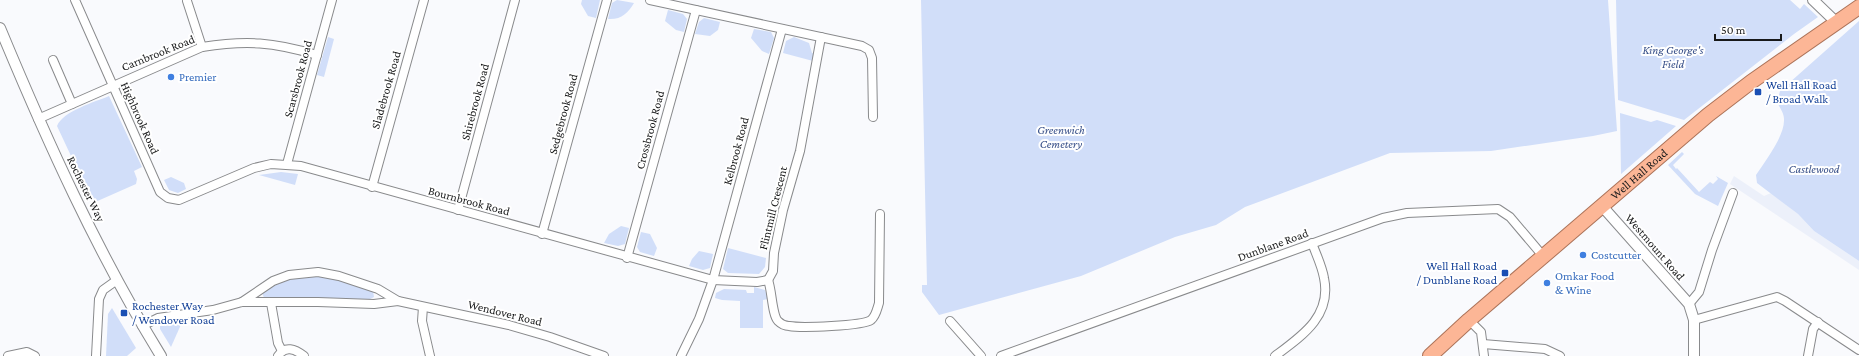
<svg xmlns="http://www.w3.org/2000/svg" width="1859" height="356" font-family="'Crimson Pro',serif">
<rect width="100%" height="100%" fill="#f9fafd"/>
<!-- built -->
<path fill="#ecf0fa" d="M1734,176L1764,196L1771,193L1798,214L1814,231L1859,261V270L1730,184Z"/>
<!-- green -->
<g fill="#d1def9">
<path d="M582,0H600L596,18L588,16L581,4Z"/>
<path d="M617,0L634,3C628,13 621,20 608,19L612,3Z"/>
<path d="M921,0H1608L1617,131L1593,136L1491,151L1390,153L1245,207L1216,225L1175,237L1081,276L939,315L922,292V285H927Z"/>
<path d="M1616,0H1790L1800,9L1804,4L1818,17L1794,34L1684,120L1618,100Z"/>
<path d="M668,10L683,14L687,19L684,32L676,30L665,21Z"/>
<path d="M704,18L720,22L718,30L710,36L695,34L699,22Z"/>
<path d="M1859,21V261L1814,231L1798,214L1757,183L1756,175C1765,161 1785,136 1784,119C1784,113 1780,108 1777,102L1780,91Z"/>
<path d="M754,29L771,32L774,38L769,54L762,51L751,38Z"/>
<path d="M328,37L334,39L324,77L317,75Z"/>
<path d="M794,37L809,43L812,53L815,54L813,61L783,53L786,41Z"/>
<path d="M109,96L142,167L134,171L137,179L136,184L93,203L57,126C63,111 95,102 109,96Z"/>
<path d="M1620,113L1651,122L1657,120L1676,126L1621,174Z"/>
<path d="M1682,152L1684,154L1673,165L1676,169L1677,168L1699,192L1710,182L1713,184L1718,179L1716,176L1728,183L1718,206L1695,194L1668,165Z"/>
<path d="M281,172L298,174L295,185L259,175Z"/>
<path d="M171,177L184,183L186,189L178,193L169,190L164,180Z"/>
<path d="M621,226L629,228L625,244L618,246L604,243L609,234Z"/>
<path d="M641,232L650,234L657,248L654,256L640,252L637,247Z"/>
<path d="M728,248L766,258L765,267L759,274L728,273L723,269Z"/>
<path d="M699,251L713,254L710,268L703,270L689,266L692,259Z"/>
<path d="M306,275L327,276L373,291L374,297L368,300H265L262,293C276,283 289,279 306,275Z"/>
<path d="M754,287L765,290L768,299L763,300V328H740V301L722,300L715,298L716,293L724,289L746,290L747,293H754Z"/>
<path d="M112,308L136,348L127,356H106L108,314Z"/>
<path d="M183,320L171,347L160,329V325L163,323Z"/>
</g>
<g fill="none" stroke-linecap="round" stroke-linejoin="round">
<defs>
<g id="minor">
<path d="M75,0L160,192L168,198L179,200L254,168L271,164L301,166L713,280L757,282L768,280"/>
<path d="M650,0L862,46L869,50L872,58L873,117"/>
<path d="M187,1L202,47"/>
<path d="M53,60L72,104"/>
<path d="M38,119L202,47C247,40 273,42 317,55"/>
<path d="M287,164L332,0"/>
<path d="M372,187L424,0"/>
<path d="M458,210L515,0"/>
<path d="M542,234L607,0"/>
<path d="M627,258L696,10"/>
<path d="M768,280L773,271L774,253L783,210L800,151L821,37"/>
<path d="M768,280C772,290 772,315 778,321C781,324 784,326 789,326C801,328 863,326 871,320C876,316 877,309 879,303L880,214"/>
<path d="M242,302L273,281L289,275L318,272L339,276L378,289L398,301L509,325L550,337L604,356"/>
<path d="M271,303L278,343L282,351"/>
<path d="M1689,304L1699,292L1712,250L1733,193"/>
<path d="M423,307L422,321L430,356"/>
<path d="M1469,320L1481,332L1484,356"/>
<path d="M1694,320L1777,297L1785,301L1859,350"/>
<path d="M950,321L981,356"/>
<path d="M142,326L158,318L213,310L242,302H318L374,304L398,301"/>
<path d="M1483,344L1545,349L1560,356"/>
<path d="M8,356L27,352L35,356"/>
<path d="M96,356L99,299L103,290L117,280"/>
<path d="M278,356C285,345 295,349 304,356"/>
<path d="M681,356L699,319L713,280L782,29"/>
<path d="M1001,356L1383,218L1407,213L1498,209L1510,217L1543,256"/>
<path d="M1275,356C1302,336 1332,316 1324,278C1322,266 1316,254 1312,243"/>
<path d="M1808,356L1813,329L1818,322"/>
</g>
<g id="tertiary">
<path d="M1813,0L1837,23"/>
<path d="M0,28C47,141 97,252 161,356"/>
<path d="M1602,206L1689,304L1694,320V356"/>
</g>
<g id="trunk">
<path id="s1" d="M1430,356L1469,320L1708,115L1751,82L1859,7"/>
</g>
</defs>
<!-- minor casing -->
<use href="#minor" stroke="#898a8c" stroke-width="10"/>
<!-- tertiary casing -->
<use href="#tertiary" stroke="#898a8c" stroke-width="12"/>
<!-- trunk casing -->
<use href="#trunk" stroke="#ac7359" stroke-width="16"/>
<!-- minor -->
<use href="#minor" stroke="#fff" stroke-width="8"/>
<!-- tertiary -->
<use href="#tertiary" stroke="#fff" stroke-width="10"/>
<!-- trunk -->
<use href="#trunk" stroke="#fcb696" stroke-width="14"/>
</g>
<!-- markers -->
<g fill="#3f7fe0" stroke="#fff" stroke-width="1.5">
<circle cx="171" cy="77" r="4"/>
<circle cx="1583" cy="255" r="4"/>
<circle cx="1547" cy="283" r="4"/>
</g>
<g fill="#1a4fb4" stroke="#fff" stroke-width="1.5">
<rect x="1754" y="88" width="8" height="8" rx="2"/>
<rect x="1501" y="269" width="8" height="8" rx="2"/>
<rect x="120" y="309" width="8" height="8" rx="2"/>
</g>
<g text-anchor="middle" stroke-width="4" stroke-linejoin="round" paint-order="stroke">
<!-- park labels -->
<g font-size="12" font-style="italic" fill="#385089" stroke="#fff">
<text x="1673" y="54">King George's<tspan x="1673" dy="14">Field</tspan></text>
<text x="1061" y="134">Greenwich<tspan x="1061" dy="14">Cemetery</tspan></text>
<text x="1814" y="173">Castlewood</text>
</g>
<!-- street labels -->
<g font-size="12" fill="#18191a" stroke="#fff">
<text transform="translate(158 53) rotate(-22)" y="4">Carnbrook Road</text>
<text transform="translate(298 79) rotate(-75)" y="4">Scarsbrook Road</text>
<text transform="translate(386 90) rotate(-74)" y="4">Sladebrook Road</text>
<text transform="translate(475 102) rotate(-75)" y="4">Shirebrook Road</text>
<text transform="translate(563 114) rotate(-75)" y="4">Sedgebrook Road</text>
<text transform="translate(140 118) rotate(66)" y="4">Highbrook Road</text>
<text transform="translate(650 130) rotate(-75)" y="4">Crossbrook Road</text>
<text transform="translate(736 151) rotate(-75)" y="4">Kelbrook Road</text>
<text dy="4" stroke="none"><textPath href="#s1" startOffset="277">Well Hall Road</textPath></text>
<text transform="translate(86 189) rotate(64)" y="4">Rochester Way</text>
<text transform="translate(469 201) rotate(15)" y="4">Bournbrook Road</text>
<text transform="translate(773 208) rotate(-76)" y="4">Flintmill Crescent</text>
<text transform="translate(1273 245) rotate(-20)" y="4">Dunblane Road</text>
<text transform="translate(1655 247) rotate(49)" y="4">Westmount Road</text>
<text transform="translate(505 313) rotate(14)" y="4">Wendover Road</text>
</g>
<!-- shop labels -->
<g font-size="12" fill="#366cbe" stroke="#fff" text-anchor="start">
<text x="179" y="81">Premier</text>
<text x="1591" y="259">Costcutter</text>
<text x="1555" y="280">Omkar Food<tspan x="1555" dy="14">&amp; Wine</tspan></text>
</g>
<!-- transit labels -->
<g font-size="12" fill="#164399" stroke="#fff" text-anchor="start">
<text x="1766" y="89">Well Hall Road<tspan x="1766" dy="14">/ Broad Walk</tspan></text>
<text x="1497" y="270" text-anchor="end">Well Hall Road<tspan x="1497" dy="14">/ Dunblane Road</tspan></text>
<text x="132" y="310">Rochester Way<tspan x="132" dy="14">/ Wendover Road</tspan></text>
</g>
</g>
<!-- scale -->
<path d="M1715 34v6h66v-6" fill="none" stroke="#18191a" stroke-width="2"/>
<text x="1721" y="34" font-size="12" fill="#18191a" stroke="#ffffff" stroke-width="3" paint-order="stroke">50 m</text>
</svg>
